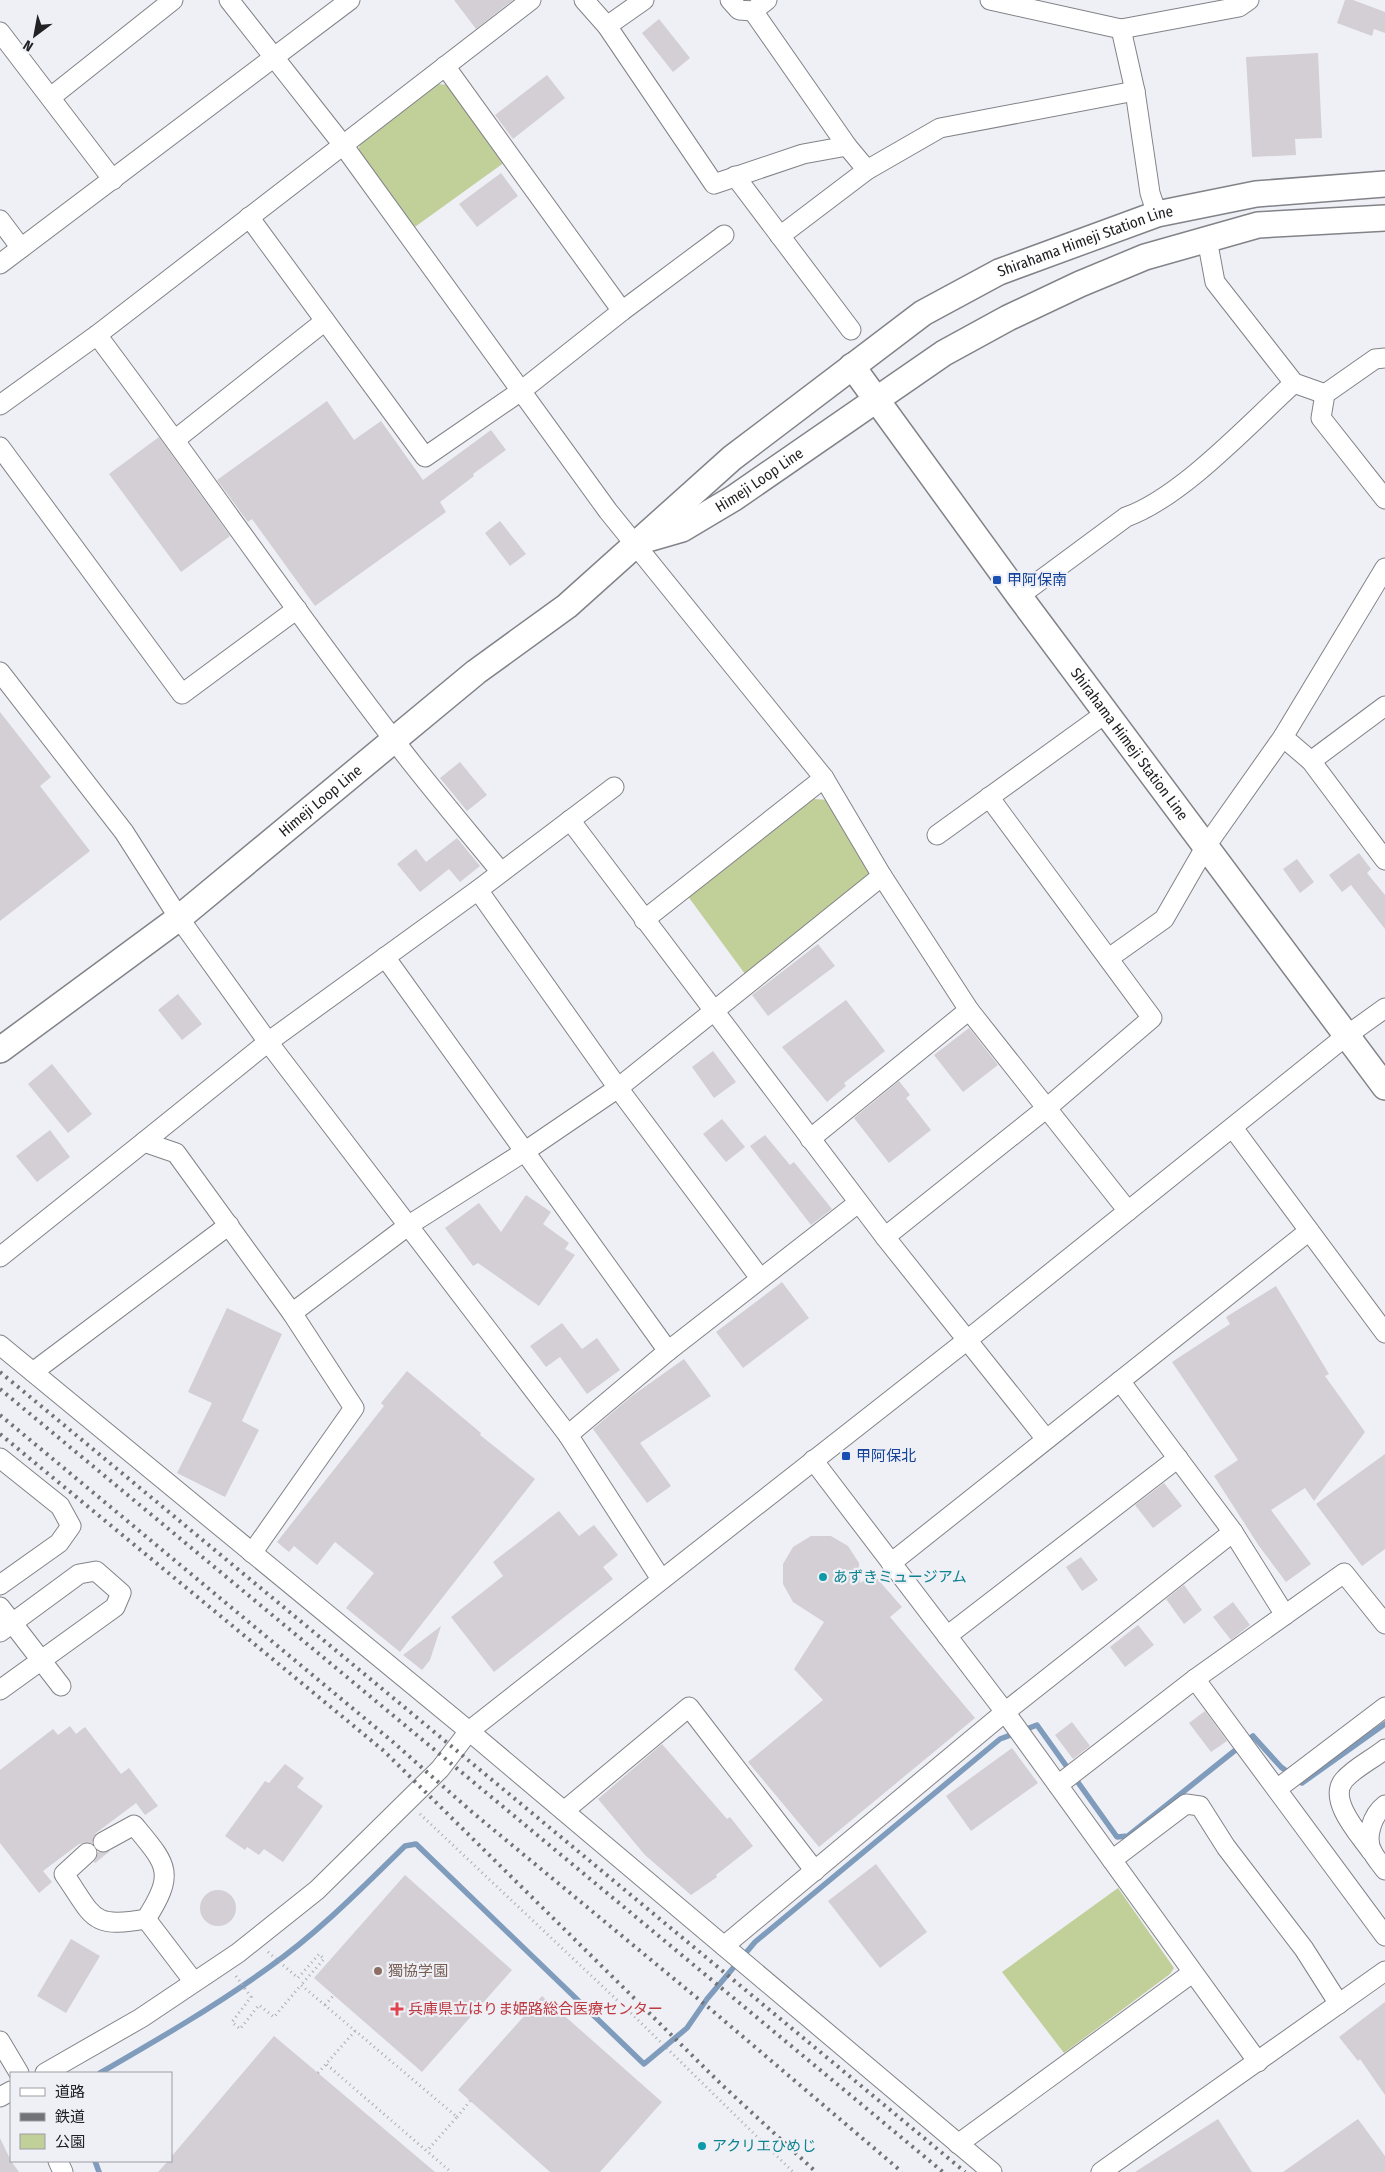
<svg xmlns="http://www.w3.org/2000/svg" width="1385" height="2172" font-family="'Fira Sans Condensed','Noto Sans JP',sans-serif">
<rect width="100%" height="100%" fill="#eff0f6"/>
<!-- green -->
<g fill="#c1cf99">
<path d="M438,84L450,85L505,162L412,229L358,153L360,143Z"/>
<path d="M814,799L829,800L869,868L868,880L745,974L687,895Z"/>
<path d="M1118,1888L1174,1968L1170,1974L1064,2053L1002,1972Z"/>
</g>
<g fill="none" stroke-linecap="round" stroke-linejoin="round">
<!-- stream -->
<g stroke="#7f9cbd" stroke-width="5.5">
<path d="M100,2073C157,2040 214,2007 268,1968C318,1933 362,1888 405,1846L416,1844L644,2064L687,2028L707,1999L755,1942L1000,1739L1037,1725L1117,1837L1128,1836L1253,1736L1281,1767L1302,1783L1385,1724"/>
<path d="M95,2161L99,2172"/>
</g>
</g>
<!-- building -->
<g fill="#d3cfd4">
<path d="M454,0H513L476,29Z"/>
<path d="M1345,0H1353L1385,12V33L1374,29L1372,36L1337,23Z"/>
<path d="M659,19L690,58L673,72L642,33Z"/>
<path d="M1318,53L1322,138L1295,139L1296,155L1252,157L1246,57Z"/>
<path d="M547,75L565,98L513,139L495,115Z"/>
<path d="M501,173L518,196L477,227L459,204Z"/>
<path d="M327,401L354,440L381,421L423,480L491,430L506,450L473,474L474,476L440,502L446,512L315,606L252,519L248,522L217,480Z"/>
<path d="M159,437L230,536L181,572L109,474Z"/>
<path d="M500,521L526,554L510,566L485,533Z"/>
<path d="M0,712L51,777L40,786L90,851L0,921Z"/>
<path d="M460,762L487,795L467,811L440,778Z"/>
<path d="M457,838L480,866L460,882L449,869L420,892L397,864L416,849L426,862Z"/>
<path d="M1359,853L1371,869L1367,873L1385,895V929L1351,885L1342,892L1329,875Z"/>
<path d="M1297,859L1314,882L1300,893L1283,869Z"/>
<path d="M818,944L835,966L768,1016L752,995Z"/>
<path d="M178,994L202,1024L182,1040L158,1010Z"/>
<path d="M846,1000L885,1051L844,1083L846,1086L827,1102L782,1047Z"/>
<path d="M969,1028L998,1065L963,1092L934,1055Z"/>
<path d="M713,1051L736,1082L714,1098L692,1067Z"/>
<path d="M52,1064L92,1114L68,1133L28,1084Z"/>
<path d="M899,1081L910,1095L906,1098L931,1130L889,1163L854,1118Z"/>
<path d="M722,1119L745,1147L726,1162L703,1134Z"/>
<path d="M50,1130L70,1157L37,1182L16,1156Z"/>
<path d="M765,1135L790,1165L794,1162L832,1209L811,1225L750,1146Z"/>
<path d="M526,1195L551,1212L543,1224L569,1243L565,1249L575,1255L539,1306L478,1263L473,1266L445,1228L479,1203L501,1232Z"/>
<path d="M782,1282L809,1318L743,1368L716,1332Z"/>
<path d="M1276,1286L1329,1374L1325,1376L1365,1432L1314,1501L1305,1488L1271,1510L1311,1564L1286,1582L1259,1546L1214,1476L1238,1460L1172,1362L1230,1324L1226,1317Z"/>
<path d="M227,1308L282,1334L242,1421L259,1430L225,1497L177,1473L212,1403L188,1392Z"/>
<path d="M562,1323L582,1349L597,1338L620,1370L587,1394L560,1357L546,1367L530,1346Z"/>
<path d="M684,1359L711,1396L640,1443L671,1486L647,1503L593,1429L632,1396Z"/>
<path d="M407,1371L481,1433L480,1435L535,1479L400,1652L346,1608L374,1573L335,1542L317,1565L294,1546L289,1552L277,1542L384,1406L381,1403Z"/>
<path d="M1385,1454V1549L1362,1566L1316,1504Z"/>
<path d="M1164,1483L1182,1506L1153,1528L1135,1505Z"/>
<path d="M559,1511L579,1536L594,1525L618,1555L603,1567L613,1579L494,1672L451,1617L503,1576L493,1562Z"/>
<path d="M811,1536H831L848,1546L859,1563L860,1583L874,1575L902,1607L890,1617L975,1718L819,1847L748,1762L823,1700L794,1669L824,1622L793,1602L783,1584V1564L793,1547Z"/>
<path d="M1081,1557L1098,1580L1082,1591L1066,1567Z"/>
<path d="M1184,1585L1202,1610L1184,1624L1166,1599Z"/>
<path d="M1233,1602L1250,1625L1231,1640L1213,1617Z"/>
<path d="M1138,1625L1154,1645L1125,1667L1110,1647Z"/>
<path d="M441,1626L430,1660L422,1670L403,1655Z"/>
<path d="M1205,1711L1227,1741L1211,1752L1189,1723Z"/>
<path d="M1072,1722L1090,1746L1073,1759L1055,1735Z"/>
<path d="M70,1726L76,1734L85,1727L121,1774L129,1768L158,1806L145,1815L136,1803L96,1833L92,1843L79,1844L43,1871L52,1882L39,1893L0,1843V1770L53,1729L58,1735Z"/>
<path d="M662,1744L727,1819L730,1817L753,1846L716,1875L717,1877L691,1895L645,1855L598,1799Z"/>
<path d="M1012,1748L1038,1783L971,1831L946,1796Z"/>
<path d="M285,1764L304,1778L297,1787L323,1806L283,1862L264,1849L259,1855L247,1847L245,1850L225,1836L265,1781L269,1783Z"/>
<path d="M110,1851L95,1863L94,1862L98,1852Z"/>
<path d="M876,1864L927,1932L880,1968L828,1901Z"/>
<path d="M405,1875L512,1970L422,2072L314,1978Z"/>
<circle cx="218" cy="1908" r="18"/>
<path d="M71,1939L100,1956L66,2013L37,1996Z"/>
<path d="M542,1996L662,2102L600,2172H550L458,2090Z"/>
<path d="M1385,2002V2095L1360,2059L1358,2061L1339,2037Z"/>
<path d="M274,2036L318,2073L435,2172H158L168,2161H171V2157Z"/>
<path d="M1218,2119L1252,2172H1135Z"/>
<path d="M1358,2119L1385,2156V2172H1283Z"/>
<path d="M0,2138L11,2161L19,2172H0Z"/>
</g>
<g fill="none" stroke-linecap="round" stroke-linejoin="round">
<defs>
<g id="minor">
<path d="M229,0L343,145L608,511L824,778L882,876L969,1010L1128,1211"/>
<path d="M584,0L607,26L714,184L803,154L847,146"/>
<path d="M730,0L739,10L753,11L767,0"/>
<path d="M990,0L1121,29L1239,7L1249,0"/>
<path d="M753,11L847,146L867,170"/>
<path d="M607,26L644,0"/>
<path d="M1121,29L1135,91L1150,193L1157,214"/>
<path d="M0,32L113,180"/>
<path d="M445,66L622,311"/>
<path d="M51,97L173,0"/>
<path d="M735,176L851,330"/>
<path d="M249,217L425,457L521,391L622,311L724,235"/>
<path d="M0,220L21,248"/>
<path d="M780,236L867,170L940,128L1135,91"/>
<path d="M1207,239L1215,282L1294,383L1325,394"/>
<path d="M0,264L350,0"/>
<path d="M97,335C198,469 292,608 394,740C428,785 465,828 501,872"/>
<path d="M1385,358L1375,359L1325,394L1321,418L1385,499"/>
<path d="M0,405L97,335L531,0"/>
<path d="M176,439L325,321"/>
<path d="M0,447L182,694L297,609"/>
<path d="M1019,596L1126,517C1182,497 1249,424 1294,383"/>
<path d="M0,672L124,832L179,918L268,1042L568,1435L661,1579"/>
<path d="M1283,737L1311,761L1385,860"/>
<path d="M1311,761L1385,706"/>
<path d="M570,820L885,1237L1046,1439"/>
<path d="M937,835L1106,713"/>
<path d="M478,890L618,1088L760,1278"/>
<path d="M644,920L824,778"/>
<path d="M385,957L668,1351"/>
<path d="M1109,958L1164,919L1206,846L1283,737L1385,568"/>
<path d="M1233,1128L1385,1333"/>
<path d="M810,1139L969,1010"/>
<path d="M144,1142L268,1042L478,890L614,787"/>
<path d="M885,1237L1048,1107L1152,1018L989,797"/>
<path d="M0,1257L144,1142L176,1153L292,1313"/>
<path d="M0,1345L469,1731L992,2172"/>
<path d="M33,1372L229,1225"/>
<path d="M1120,1381L1233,1532L1285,1615"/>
<path d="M568,1435L668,1351L858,1203"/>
<path d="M0,1458L60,1506L71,1526L59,1543L0,1585"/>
<path d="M813,1460L1005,1712L1258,2062"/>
<path d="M252,1553L354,1408L292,1313L409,1225L524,1152L618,1088L882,876"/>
<path d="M891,1563L1309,1231"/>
<path d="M0,1607L61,1686"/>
<path d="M0,1632L79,1574L96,1571L121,1593L115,1607L0,1690"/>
<path d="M947,1636L1178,1458"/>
<path d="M1195,1679L1385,1936"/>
<path d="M1058,1785L1195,1679L1344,1573L1385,1624"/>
<path d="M1277,1789L1385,1707"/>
<path d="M1385,1805C1372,1815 1364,1839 1373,1853C1376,1859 1381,1864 1385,1870"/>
<path d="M564,1811L689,1707L815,1871"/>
<path d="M1371,1851C1360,1835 1327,1800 1344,1780C1354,1768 1373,1759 1385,1749"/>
<path d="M87,1853L64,1874C94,1917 90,1929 146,1919C176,1872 167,1865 134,1825L103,1842"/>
<path d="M1112,1860L1186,1804L1200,1806L1226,1847L1304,1949L1339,2004"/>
<path d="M146,1919L194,1982"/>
<path d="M724,1946L1005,1712L1233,1532"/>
<path d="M0,2041L19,2073"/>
<path d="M45,2073L141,2018L238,1953L317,1890L440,1769L469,1731L966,1341L1346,1036L1385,1008"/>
<path d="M0,2097L11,2091"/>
<path d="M958,2144L1192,1973"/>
<path d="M58,2161L63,2172"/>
<path d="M1101,2172L1385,1971"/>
</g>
<g id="major">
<path id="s1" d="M852,366L1019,596L1385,1087"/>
<path id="s2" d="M644,540L682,529L734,498L944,353L1008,318L1080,284L1145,257L1258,225L1385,218"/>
<path id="s3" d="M0,1050L179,918L476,672L567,606L732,458L923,313L999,272L1157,214L1256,194L1385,184"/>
</g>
</defs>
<!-- minor casing -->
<use href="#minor" stroke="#828388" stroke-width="21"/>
<!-- major casing -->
<use href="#major" stroke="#828388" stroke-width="28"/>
<!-- path -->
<g stroke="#ababb0" stroke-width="3" stroke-dasharray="1 4" stroke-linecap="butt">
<path d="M420,1814L635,2017L793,2172"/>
<path d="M268,1952L298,1978L319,1954L324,1959L301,1985"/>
<path d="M236,1976L251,1997L232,2022L240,2029L259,2005L274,2017L301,1985L457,2117L427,2151"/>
<path d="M325,2005L334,1995"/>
<path d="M355,2031L326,2064L451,2172"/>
<path d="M318,2073L326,2064"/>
<path d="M457,2117L470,2101"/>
</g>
<!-- minor -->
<use href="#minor" stroke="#fff" stroke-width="19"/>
<!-- major -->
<use href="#major" stroke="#fff" stroke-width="25"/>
<!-- rail -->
<g stroke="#727377" stroke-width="4" stroke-dasharray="2.5 5" stroke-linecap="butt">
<path d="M0,1372L965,2172"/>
<path d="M0,1389L943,2172"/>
<path d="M0,1415L393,1742L472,1812L708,2007L902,2172"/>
<path d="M0,1434L384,1751L721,2084L816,2172"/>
</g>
</g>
<!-- markers -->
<g fill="#1a4fb4" stroke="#eff0f6" stroke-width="2">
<rect x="992" y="575" width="10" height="10" rx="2.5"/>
<rect x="841" y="1451" width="10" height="10" rx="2.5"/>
</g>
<g fill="#0f9aa8" stroke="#eff0f6" stroke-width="2">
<circle cx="823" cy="1577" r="5"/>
<circle cx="702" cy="2146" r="5"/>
</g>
<circle fill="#8d6e63" stroke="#eff0f6" stroke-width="2" cx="378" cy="1971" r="5"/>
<path fill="#e0444e" stroke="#eff0f6" stroke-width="2" d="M394.5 2001.5h5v5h5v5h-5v5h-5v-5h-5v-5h5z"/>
<g text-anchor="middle" stroke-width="4.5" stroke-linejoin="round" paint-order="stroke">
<!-- street labels -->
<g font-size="15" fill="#212124" stroke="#eff0f6">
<text dy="5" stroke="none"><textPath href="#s3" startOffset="1360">Shirahama Himeji Station Line</textPath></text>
<text dy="5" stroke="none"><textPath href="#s2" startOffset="131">Himeji Loop Line</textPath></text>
<text dy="5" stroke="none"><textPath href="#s1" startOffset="469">Shirahama Himeji Station Line</textPath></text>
<text dy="5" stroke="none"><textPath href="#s3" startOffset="406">Himeji Loop Line</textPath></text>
</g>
<!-- transit labels -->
<g font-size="15" fill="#164399" stroke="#eff0f6" text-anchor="start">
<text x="1007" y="585">甲阿保南</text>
<text x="856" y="1461">甲阿保北</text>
</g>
<!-- culture labels -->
<g font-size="15" fill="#0d838f" stroke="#eff0f6" text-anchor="start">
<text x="833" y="1582">あずきミュージアム</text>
<text x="712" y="2151">アクリエひめじ</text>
</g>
<!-- education labels -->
<g font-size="15" fill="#785e54" stroke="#eff0f6" text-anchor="start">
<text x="388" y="1976">獨協学園</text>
</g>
<!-- health labels -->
<g font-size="15" fill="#be3a42" stroke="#eff0f6" text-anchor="start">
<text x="408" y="2014">兵庫県立はりま姫路総合医療センター</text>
</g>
</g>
<!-- legend -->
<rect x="10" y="2072" width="162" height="90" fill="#eff0f6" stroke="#9d9da2"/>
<rect x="20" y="2088" width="25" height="8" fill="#ffffff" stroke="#9d9da2"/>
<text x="55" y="2097" font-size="15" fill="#212124">道路</text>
<rect x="20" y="2113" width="25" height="8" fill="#727377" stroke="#9d9da2"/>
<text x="55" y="2122" font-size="15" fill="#212124">鉄道</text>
<rect x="20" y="2134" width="25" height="15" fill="#c1cf99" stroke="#9d9da2"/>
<text x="55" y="2147" font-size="15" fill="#212124">公園</text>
<!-- north arrow -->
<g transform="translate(35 35) rotate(212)" stroke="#eff0f6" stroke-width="4" paint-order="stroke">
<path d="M0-4L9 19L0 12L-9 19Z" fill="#212124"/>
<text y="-8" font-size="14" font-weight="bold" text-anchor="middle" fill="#212124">N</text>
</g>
</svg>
